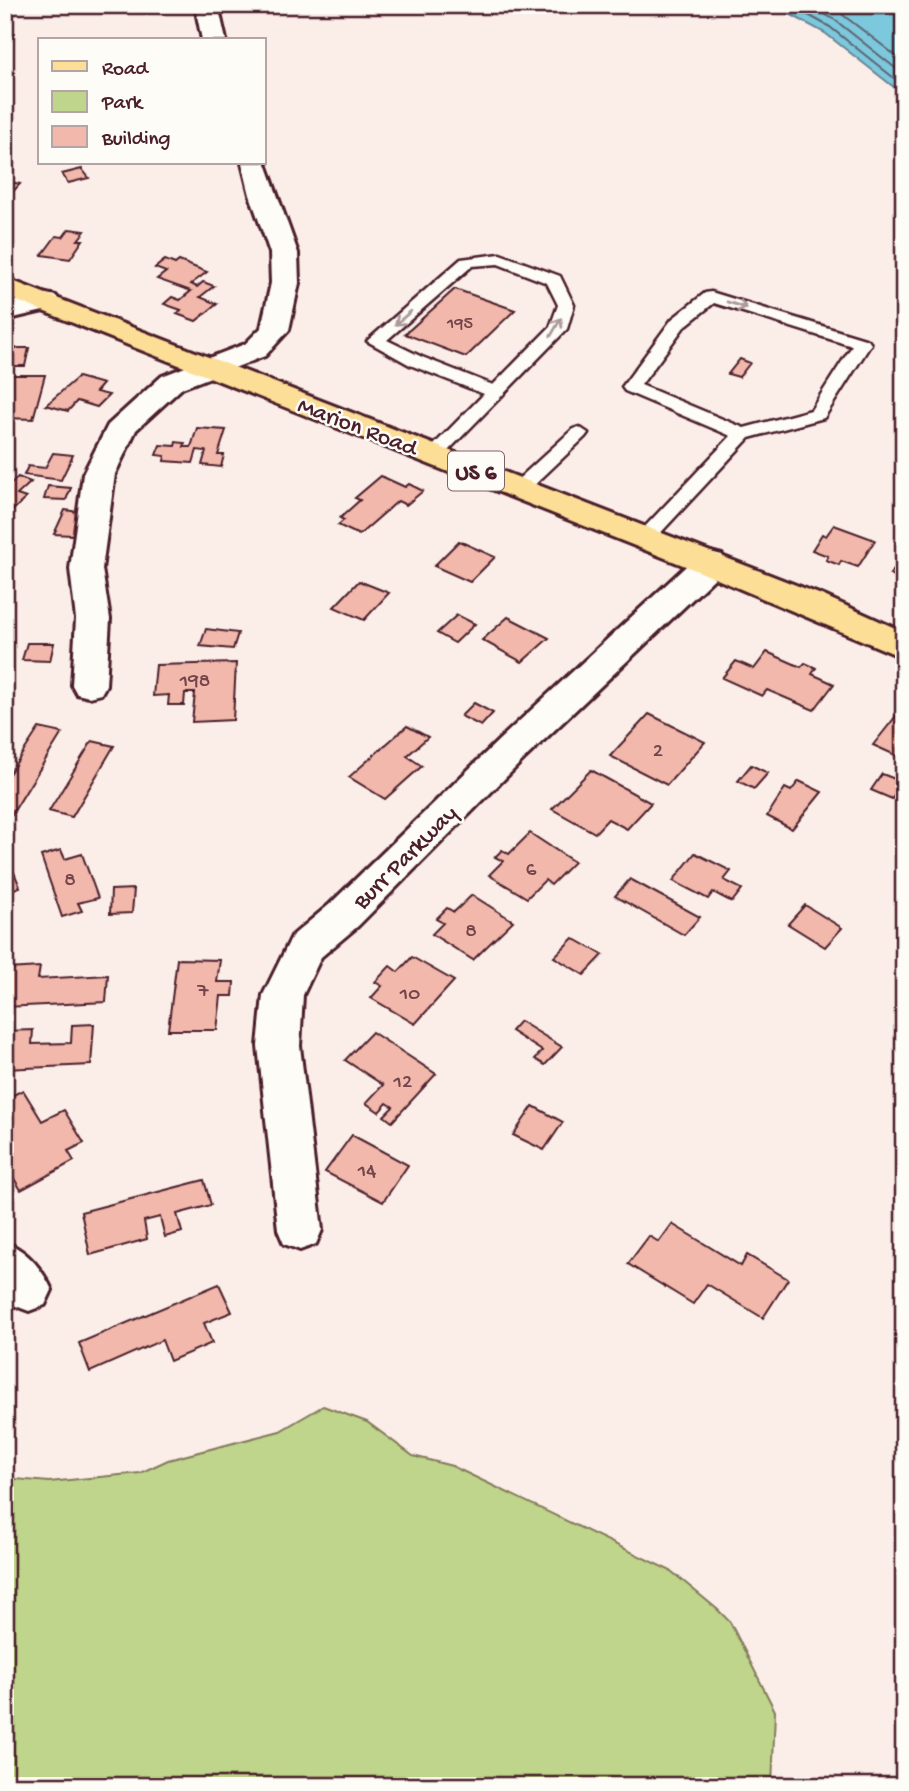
<svg xmlns="http://www.w3.org/2000/svg" width="909" height="1791" font-family="'Gochi Hand',sans-serif">
<rect width="100%" height="100%" fill="#fbeee8"/>
<filter id="ink" filterUnits="userSpaceOnUse"><feTurbulence type="fractalNoise" baseFrequency=".0143" numOctaves="2"/><feDisplacementMap in="SourceGraphic" scale="14" xChannelSelector="R" yChannelSelector="G"/><feConvolveMatrix kernelMatrix="1 2 1 2 8 2 1 2 1" color-interpolation-filters="sRGB"/></filter>
<g filter="url(#ink)">
<!-- green -->
<path fill="#bed58b" stroke="#847a5b" stroke-width="2" d="M323,1406L367,1422L413,1456L452,1466L671,1571L717,1609L730,1622L775,1711L772,1786H5V1478L49,1482L140,1473L168,1460L280,1431Z"/>
<!-- water -->
<path fill="#7cc8dc" stroke="#688495" stroke-width="2" d="M773,5H904V95L825,33Z"/>
<g fill="none" stroke-linecap="round" stroke-linejoin="round">
<!-- shore -->
<g stroke="#5e6372" stroke-width="2">
<path d="M790,5L830,27L904,86"/>
<path d="M808,5L835,20L904,75"/>
<path d="M830,5L904,62"/>
</g>
</g>
<!-- building -->
<g fill="#f1b8ab" stroke="#4a1f2b" stroke-width="2">
<path d="M82,169L89,178L68,183L62,174Z"/>
<path d="M5,181L20,184L9,196L5,195Z"/>
<path d="M69,229L85,231L78,240H83L70,259L42,255L56,236L63,237Z"/>
<path d="M165,260L175,264L179,261L207,272L191,284L197,287L203,282L214,286L200,297L217,304L196,321L177,314L181,310L164,304L172,297L180,300L191,291L157,279L166,272L155,268Z"/>
<path d="M455,289L515,310L466,357L405,334Z"/>
<path d="M5,348H29L25,366H5Z"/>
<path d="M740,359L750,363L739,377L728,374Z"/>
<path d="M5,375H45L33,419L5,418Z"/>
<path d="M78,377L103,384L96,392L109,395L97,407L77,401L68,411L46,405Z"/>
<path d="M197,428L226,430L218,455H224L221,467L202,465L206,451L197,450L193,463L164,461L165,456L156,455L160,445L175,446L176,442L185,443L184,447H191Z"/>
<path d="M53,453L73,455L61,480L24,475L28,466L45,468Z"/>
<path d="M381,476L405,487L409,484L423,491L406,505L398,501L359,535L338,525L344,520L340,518L360,500L355,498Z"/>
<path d="M18,477L31,482L17,495L26,498L11,512L5,510V489Z"/>
<path d="M48,486L71,488L66,500L44,499Z"/>
<path d="M65,510L85,513L72,535L54,534Z"/>
<path d="M834,525L875,540L858,567L841,561L839,565L826,560L828,556L812,550L822,534L826,536Z"/>
<path d="M459,541L495,557L470,582L434,566Z"/>
<path d="M904,557V580L890,574Z"/>
<path d="M359,581L389,593L364,620L334,607Z"/>
<path d="M457,615L475,624L455,643L437,633Z"/>
<path d="M508,617L549,638L522,662L482,640Z"/>
<path d="M206,629L238,633L233,649L200,646Z"/>
<path d="M27,643H54L50,661L22,660Z"/>
<path d="M767,652L801,667L805,663L816,668L812,674L834,684L814,710L767,690L762,696L722,678L736,661L754,669Z"/>
<path d="M236,663L233,720L192,722L195,693H185L184,705H168L169,695L153,696L156,665Z"/>
<path d="M474,703L493,713L481,726L461,716Z"/>
<path d="M900,711L904,713V759L873,745Z"/>
<path d="M649,714L705,742L667,785L610,756Z"/>
<path d="M407,726L428,737L407,756L422,766L385,799L349,777Z"/>
<path d="M39,728L62,733L12,814L5,812V780Z"/>
<path d="M92,741L114,746L72,817L49,811Z"/>
<path d="M751,765L768,773L754,789L738,781Z"/>
<path d="M591,770L651,803L627,829L608,819L595,833L552,809Z"/>
<path d="M882,774L903,782L892,799L871,790Z"/>
<path d="M799,781L822,792L792,829L767,816L785,788L791,791Z"/>
<path d="M530,833L574,862L551,885L545,880L527,898L489,875L503,861L495,857L502,850L509,854Z"/>
<path d="M61,850L65,859L82,854L98,898L78,903L82,911L62,917L41,856Z"/>
<path d="M695,853L731,871L724,880L742,889L732,902L713,892L708,899L673,881Z"/>
<path d="M13,870L20,887L5,892V873Z"/>
<path d="M630,879L700,917L684,935L615,896Z"/>
<path d="M134,889L132,913L110,914L111,890Z"/>
<path d="M472,895L513,921L473,960L432,934L443,923L436,919L447,908L454,912Z"/>
<path d="M805,905L842,928L825,947L788,924Z"/>
<path d="M573,938L603,955L584,975L554,957Z"/>
<path d="M412,957L454,981L415,1024L371,998L382,986L375,982L390,966L398,972Z"/>
<path d="M177,959L220,960L217,982H234L233,996H221L217,1030H168Z"/>
<path d="M40,967L38,979L108,975L106,1002L5,1007L7,969Z"/>
<path d="M520,1021L562,1047L545,1065L535,1059L542,1051L511,1031Z"/>
<path d="M94,1024L91,1065L5,1069V1031L33,1030L32,1044L71,1043L72,1025Z"/>
<path d="M372,1032L436,1074L392,1122L384,1116L393,1107L387,1103L379,1112L366,1103L383,1085L345,1060Z"/>
<path d="M23,1090L42,1121L64,1110L84,1143L68,1151L74,1161L21,1190L5,1164V1099Z"/>
<path d="M533,1106L563,1122L544,1150L513,1135Z"/>
<path d="M352,1135L408,1165L383,1202L325,1172Z"/>
<path d="M204,1180L211,1205L177,1214L182,1232L165,1237L160,1217L144,1221L147,1239L90,1255L81,1212Z"/>
<path d="M672,1224L741,1266L747,1255L788,1279L763,1318L707,1284L693,1304L628,1264L649,1236L659,1242Z"/>
<path d="M219,1284L232,1312L204,1323L212,1343L170,1361L162,1340L90,1372L79,1343Z"/>
</g>
<g fill="none" stroke-linecap="round" stroke-linejoin="round">
<defs>
<g id="service">
<path d="M500,254L560,276L574,305L567,329L440,459H428L425,455L428,451L484,394L410,365L367,341L461,259ZM498,264L547,283L558,305L550,327L493,385L422,357L387,340L472,266Z"/>
<path d="M711,292L868,340L871,344L824,418L749,438L653,541H639L636,537L639,533L731,436L625,391L622,387L672,319L705,293ZM714,303L852,346L811,410L744,428L641,385L684,327Z"/>
<path d="M579,427L588,433L585,437L527,492H513L511,488L513,484L573,429Z"/>
</g>
<g id="minor">
<path d="M218,5L226,40H202L195,6Z"/>
<path d="M264,158L298,253L299,283L289,330L265,356L182,388L136,430L115,474L102,569L110,619L106,685L101,694L89,697L77,694L72,685L76,619L70,569L83,474L108,425L162,376L245,344L261,328L271,283L270,253L250,195L242,163H264Z"/>
<path d="M710,552L722,555L726,563L722,571L525,758L358,926L321,957L303,995L300,1046L322,1230L316,1244L300,1250L284,1244L278,1230L258,1046L263,995L292,936L330,904L499,740L698,555Z"/>
<path d="M5,1242C27,1250 42,1269 52,1290L45,1305L29,1311L13,1305L5,1295Z"/>
</g>
<path id="tertiary" d="M46,294L56,296L60,302L56,308L5,320V303Z"/>
<path id="primary" d="M5,278L824,596L904,632V658L698,571L5,296Z"/>
</defs>
<!-- service casing -->
<use href="#service" stroke="#4a1f2b" stroke-width="5"/>
<!-- minor casing -->
<use href="#minor" stroke="#4a1f2b" stroke-width="6"/>
<!-- tertiary casing -->
<use href="#tertiary" stroke="#4a1f2b" stroke-width="6"/>
<!-- primary casing -->
<use href="#primary" stroke="#4a1f2b" stroke-width="6"/>
<!-- service -->
<use href="#service" fill="#fdfcf7" fill-rule="evenodd"/>
<!-- minor -->
<use href="#minor" fill="#fdfcf7" fill-rule="evenodd"/>
<!-- tertiary -->
<use href="#tertiary" fill="#fdfcf7" fill-rule="evenodd"/>
<!-- primary -->
<use href="#primary" fill="#fcde96" fill-rule="evenodd"/>
</g>
<!-- one-way arrows -->
<defs><path id="oneway-shaft" d="M-6 0H5M1.5-3L5.5 0L1.5 3" fill="none" stroke-width="1.6" stroke-linecap="round" stroke-linejoin="round" transform="scale(1.75)"/></defs>
<g stroke="#ac999b">
<use href="#oneway-shaft" transform="translate(737 305) rotate(17)"/>
<use href="#oneway-shaft" transform="translate(403 318) rotate(139)"/>
<use href="#oneway-shaft" transform="translate(556 327) rotate(-60)"/>
</g>
</g>
<g text-anchor="middle" stroke-width="5" stroke-linejoin="round" paint-order="stroke">
<!-- far-number labels -->
<g font-size="18" fill="#74454b">
<text x="460" y="328">195</text>
</g>
<!-- number labels -->
<g font-size="21" fill="#74454b">
<text x="195" y="686">198</text>
<text x="658" y="756">2</text>
<text x="531" y="875">6</text>
<text x="70" y="885">8</text>
<text x="471" y="936">8</text>
<text x="203" y="996">7</text>
<text x="410" y="999">10</text>
<text x="403" y="1087">12</text>
<text x="367" y="1176">14</text>
</g>
<!-- shield labels -->
<rect fill="#fdfcf7" stroke="#806168" stroke-width="2" x="448" y="451.5" width="56" height="39" rx="5"/>
<g font-size="23" font-weight="bold" fill="#4a1f2b">
<text x="476" y="479">US 6</text>
</g>
<!-- street labels -->
<g font-size="24" fill="#4a1f2b" stroke="#fdfcf7">
<text transform="translate(358 425) rotate(21)" y="8">Marion Road</text>
<text transform="translate(404 856) rotate(-45)" y="8">Burr Parkway</text>
</g>
</g>
<!-- margin -->
<rect width="909" height="1791" fill="none" stroke="#fdfcf7" stroke-width="28"/>
<rect x="14" y="14" width="881" height="1763" fill="none" stroke="#4a1f2b" stroke-width="2.5" filter="url(#ink)"/>
<!-- legend -->
<rect x="38" y="38" width="228" height="126" fill="#fdfcf7" stroke="#b5a4a5" stroke-width="2"/>
<rect x="52" y="61" width="35" height="10" fill="#fcde96" stroke="#b5a4a5" stroke-width="2"/>
<text x="102" y="74" font-size="21" fill="#4a1f2b">Road</text>
<rect x="52" y="91" width="35" height="21" fill="#bed58b" stroke="#b5a4a5" stroke-width="2"/>
<text x="102" y="108" font-size="21" fill="#4a1f2b">Park</text>
<rect x="52" y="126" width="35" height="21" fill="#f1b8ab" stroke="#b5a4a5" stroke-width="2"/>
<text x="102" y="144" font-size="21" fill="#4a1f2b">Building</text>
</svg>
